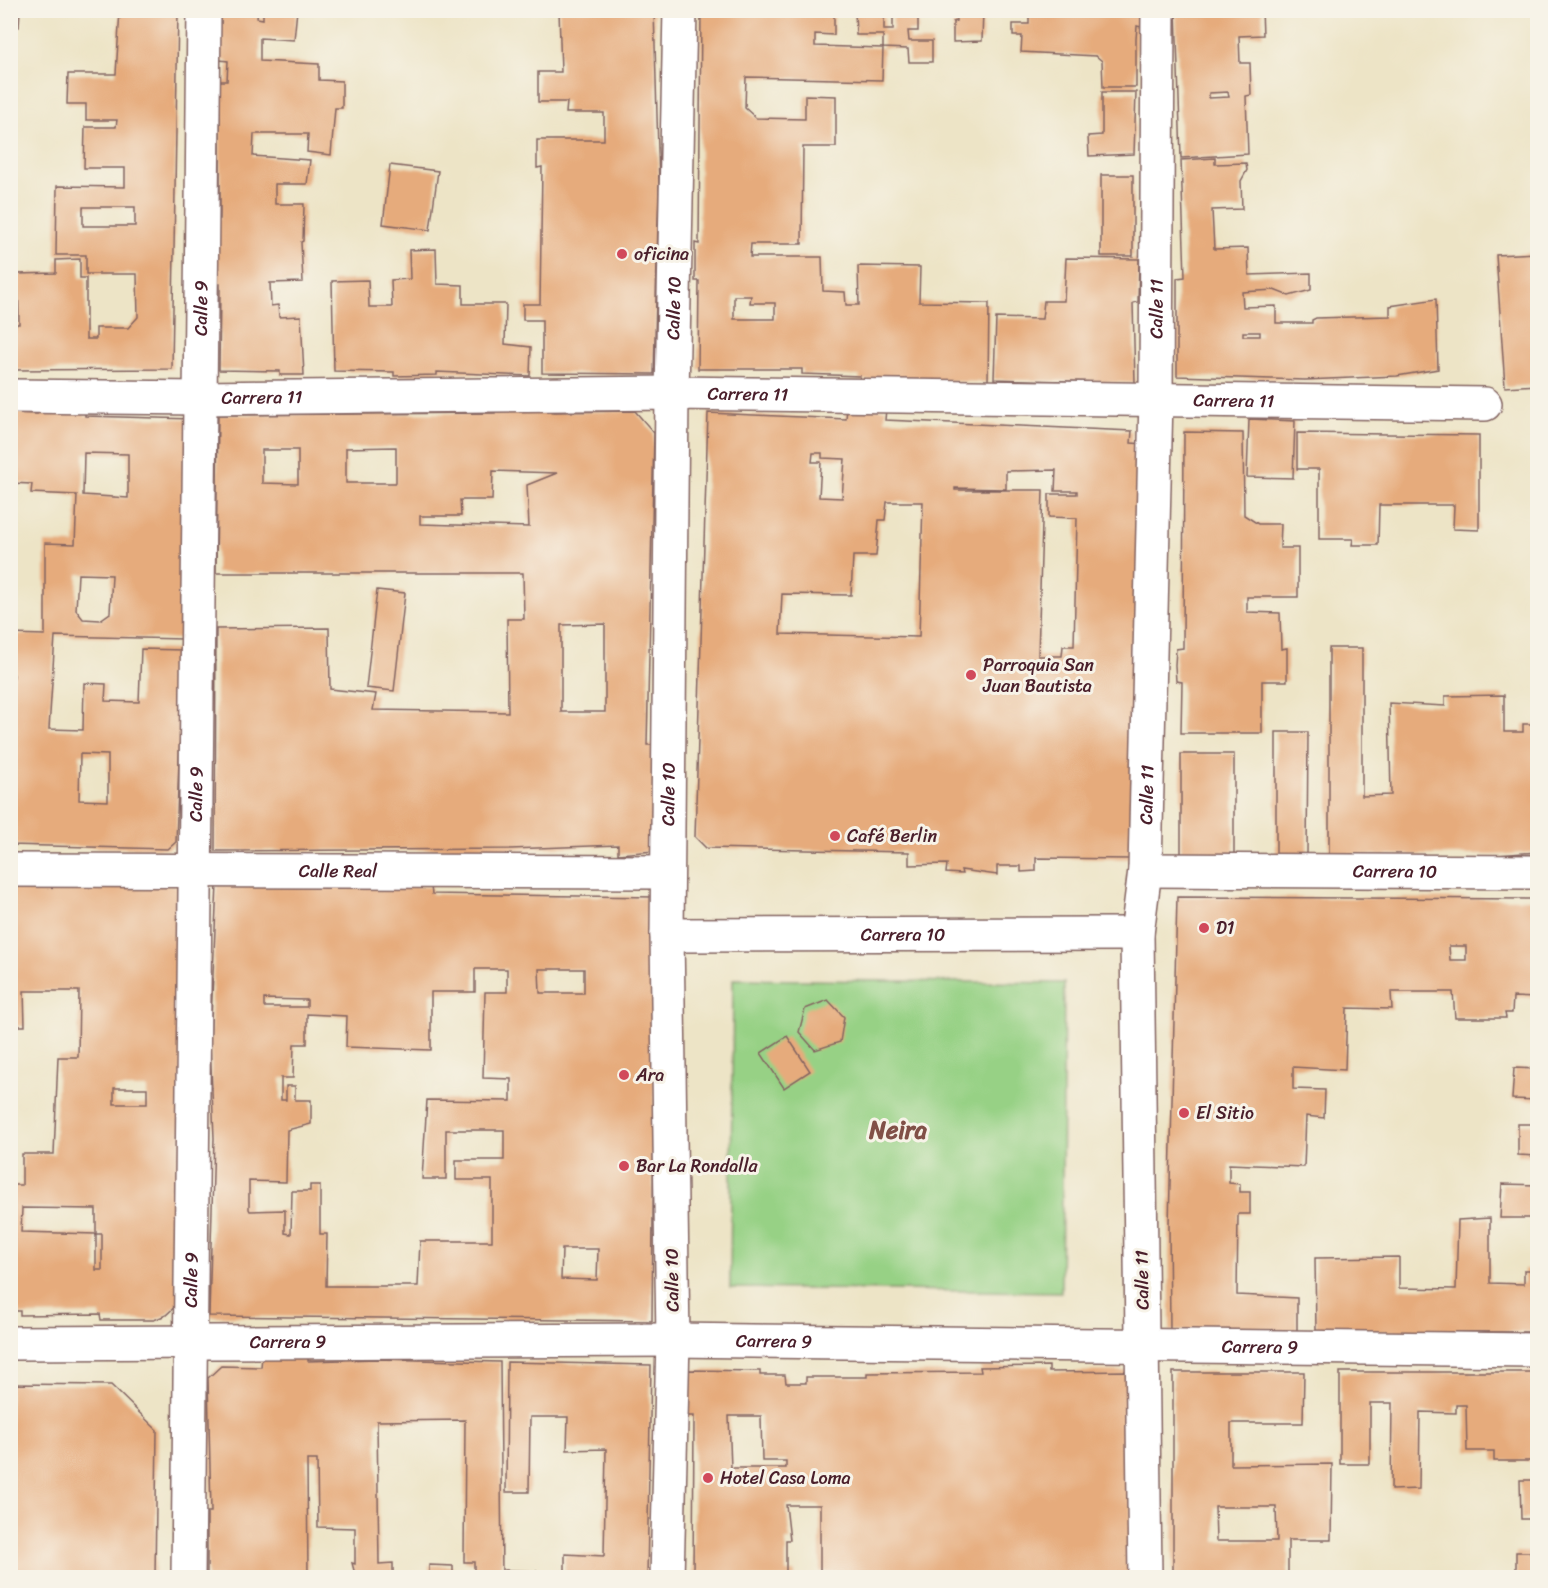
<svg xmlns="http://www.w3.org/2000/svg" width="1548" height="1588" font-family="Sriracha,sans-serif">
<rect width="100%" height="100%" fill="#f7f3e8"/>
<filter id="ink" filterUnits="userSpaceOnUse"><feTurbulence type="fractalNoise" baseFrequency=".0167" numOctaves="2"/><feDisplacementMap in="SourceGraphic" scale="12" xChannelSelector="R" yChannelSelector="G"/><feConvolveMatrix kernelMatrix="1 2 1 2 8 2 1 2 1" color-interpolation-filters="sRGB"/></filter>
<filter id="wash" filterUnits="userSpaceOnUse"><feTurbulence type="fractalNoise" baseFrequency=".008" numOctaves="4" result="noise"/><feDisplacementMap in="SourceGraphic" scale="24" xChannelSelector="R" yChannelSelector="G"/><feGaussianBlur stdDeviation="1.35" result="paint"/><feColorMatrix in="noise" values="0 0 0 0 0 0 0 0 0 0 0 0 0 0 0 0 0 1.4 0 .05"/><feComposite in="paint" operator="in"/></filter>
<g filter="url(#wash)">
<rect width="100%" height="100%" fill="#ede4c6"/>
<!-- green -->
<path fill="#97d185" stroke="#707858" stroke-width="1.5" d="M733,979L1064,983L1061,1292L730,1288Z"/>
<g id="blocks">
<!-- building -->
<g fill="#e6ab7b" fill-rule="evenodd">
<path d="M10,10H20L19,27H10Z"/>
<path d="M120,10H178L172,369L10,370V324H19L18,274L56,273V260L80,259V278H86V339H96V328H128L138,317L137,274H86V255H56L57,186L125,187V168H84L85,127H116L117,120H86V104H67L68,74H116ZM83,207H135V226H83Z"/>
<path d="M220,10H258L257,18L263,19V10H297L294,40L260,38V61L319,64V80L342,81V108H335L331,155L307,152L308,134H254L253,156L310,160L307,184H275V204H304L303,241L301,242L303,282L270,283L271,306L278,305L279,317L301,316L304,375H280V371L219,370L220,291V284H217V219H220V81H227L228,61L220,60Z"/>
<path d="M559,10H654L659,185L654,374L542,373V320H523V304H540L542,167L537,168V140H604V113H566L567,102H538V72H561Z"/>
<path d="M701,10H834V35L815,34V46L883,48L882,80L746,77L745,108L756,118L805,119V95L836,96V147H803L802,244H751L750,257H822L823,291L845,292L846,305H859L858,266L920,267L919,302L989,303L988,382L859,380L860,376L802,374V369H698L699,281H695V243L699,244ZM734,296H751L750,303H775V319H734Z"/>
<path d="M855,10H884V30H893V10H923L918,13V31H908L909,41H932V62H909L908,49L883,48V35H856Z"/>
<path d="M956,10H983L982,41L953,42V22L956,21Z"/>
<path d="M1029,10H1141V27L1137,26L1136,39V87H1103L1102,61L1096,56L1021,52L1022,36H1013V24H1029Z"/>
<path d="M1176,10H1262L1263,35L1239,36L1240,63H1250L1251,95L1246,96L1248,154L1181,158ZM1228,92L1229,97L1209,98V93Z"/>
<path d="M1102,92H1136L1134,154L1089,156L1088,136L1102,135Z"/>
<path d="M1215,158V164L1246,163L1247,170L1241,181L1242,209L1212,210L1214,249L1248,248L1249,275L1311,273V290L1289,296L1274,290L1242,292L1243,307L1276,306V323H1312V320L1316,318L1390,316V306L1436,299L1438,369L1397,376L1305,380L1177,376V278L1185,277L1181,160ZM1243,332H1260V336H1243Z"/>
<path d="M390,165L438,171L430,230L383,224Z"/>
<rect x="1101" y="175" width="32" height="81"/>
<path d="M436,249L437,284L463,285V304H506L505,344L531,347L530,376L437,372V375L394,376V372L334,371L332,281L368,280L369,307H392L391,280L410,279L409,250Z"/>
<path d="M1537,253L1538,385L1505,387L1496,255Z"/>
<path d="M1066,258L1139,259L1138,302L1133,303L1135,383L994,379L996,318L1042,319L1044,301H1064Z"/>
<path d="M847,408L886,409L885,420L1132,431L1131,443L1145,444L1132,859L1036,858V871L1021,872V866H997V875L961,870L962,874L946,873L947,864L909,865V852L706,848L695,837L708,413L846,419ZM813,453H822V458L845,459L842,498L819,497L821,462H812ZM1056,470L1055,491H1077V494H1049V517L1077,518L1074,646H1063L1062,656H1038L1043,490H955V488L1006,489V471ZM887,502H923L919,637L780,634L782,594L851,595L853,556H876L879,520H885Z"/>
<path d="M495,409H552L553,412L635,411L654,433L647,745H653L655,851L618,854V845L510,849L215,851L216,629L329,628L330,689L376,694L373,710L508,712L507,619H524L523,573H216L218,415L495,413ZM396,447V483H346V448ZM262,450H298V484L262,483ZM493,471L557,473L527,485L529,527L420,524V516H461L460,500H492ZM605,624V712H561V625Z"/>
<path d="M36,410L85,413V416L193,419L183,639L55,636L49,729L83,730L84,683L106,684L105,701L139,702L141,649L183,650L176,842L168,849L10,845V697L14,675H10V634L45,635V543L75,544L77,495L31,493L32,484L10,483V413L37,414ZM84,453L128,454V498L83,495ZM78,574L112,575L110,613L100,620L83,619L76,610ZM80,754L108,755V801L79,800Z"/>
<path d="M1249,419L1295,421L1293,478L1247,477Z"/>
<path d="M1184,432L1243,433L1244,515L1258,524H1281L1280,548H1298V597H1247V612L1280,613L1281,649L1287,648V681H1262V733H1181L1182,682L1176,681L1175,665L1176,649L1183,648Z"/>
<path d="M1297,433L1479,435V530L1453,529L1454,505H1379L1378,545H1352L1353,539H1319V469H1297Z"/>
<path d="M377,590L405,593L394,691L366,688Z"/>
<path d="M1329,648H1362V796L1391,795L1389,703L1445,706V696L1504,695V732H1523V724H1538V852L1497,855H1329Z"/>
<path d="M1276,732H1308L1307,855H1276Z"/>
<path d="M1181,754H1234V859L1181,856Z"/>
<path d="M10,884L180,885L182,1300L166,1315L154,1320H101L100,1314L20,1315V1311H10V1185H22V1154H54L58,1057H78L79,991H24L25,1026H10ZM114,1088H147V1104H114ZM22,1208L96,1209V1234H102V1270H96V1234L21,1232Z"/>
<path d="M217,884L431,887L432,894L656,897L652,1321L209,1316L214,1138L210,1043ZM475,969H507V992H485L483,1078L511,1079V1101L427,1100L422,1179H446V1130H504V1160H456V1180H492V1241H420L418,1286H326L327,1234H320V1185H310V1191H292L291,1234L285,1233V1210L250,1211L249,1209V1181L286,1182L287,1130L311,1124V1100H295V1086H286V1100H281V1078H293L294,1044H307V1014L347,1016L346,1047L431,1050V992H475ZM539,969H584V993H540ZM264,999L307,1000V1007H264ZM562,1249H598L597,1280L561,1279Z"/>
<path d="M1177,897L1538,899V998L1513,997L1512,1013H1505L1506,1018H1455L1453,992H1391L1392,1009L1347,1008L1345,1070L1293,1067V1089L1325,1090L1324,1118L1306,1116L1304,1167L1229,1164V1183L1240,1184V1192H1250V1214H1238L1237,1295L1297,1298V1331H1170L1169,1225ZM1449,946H1466V960H1450Z"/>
<path d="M828,1000L844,1017L840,1042L815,1050L799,1032L805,1009Z"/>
<path d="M787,1036L810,1071L784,1088L761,1053Z"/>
<path d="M1514,1068L1538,1069V1100L1512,1099Z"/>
<path d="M1518,1124H1538V1156L1518,1155Z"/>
<path d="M1502,1184L1538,1185V1218H1500Z"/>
<path d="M1490,1218V1283L1524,1284V1270H1538V1332H1316L1315,1258L1399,1257V1288L1456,1289L1458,1220Z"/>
<path d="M308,1356V1361L377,1359L500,1362L502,1578H474V1562H464L465,1420L377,1421L379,1564L393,1563V1578H356L352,1563L355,1564V1528L318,1527L317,1460H307L308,1578H207V1512H211L208,1378L221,1366L261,1367L262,1357Z"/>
<path d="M507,1362L651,1365L647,1578H565V1554L604,1556L606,1449L567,1450L568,1417H530L529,1492H506Z"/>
<path d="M1049,1366V1372L1130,1371V1400L1126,1401V1410H1131V1578H835L836,1572H820V1505H786L790,1540H786V1572H795V1578H693L694,1416H688V1370L760,1371V1375H785L786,1383H806V1377H867V1373L981,1372L980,1367ZM729,1416H761L762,1461H786V1468H731Z"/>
<path d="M1173,1372H1304L1303,1423H1231V1465L1332,1464L1331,1540H1288V1578H1173ZM1215,1507H1276L1277,1541H1216Z"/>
<path d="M1340,1372H1538V1461H1494V1451H1467L1466,1405H1456V1413L1420,1412L1419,1489L1391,1490L1392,1403H1370V1464H1340Z"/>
<path d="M10,1384L111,1385L157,1430L155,1578H10Z"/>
<path d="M1520,1480H1538V1519H1521Z"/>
<rect x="1516" y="1552" width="22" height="25"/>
<path d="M429,1565L453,1566V1578H429Z"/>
<path d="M504,1570L542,1571V1578H504Z"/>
</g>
</g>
</g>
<g filter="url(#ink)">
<use href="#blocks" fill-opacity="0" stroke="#836461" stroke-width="1.5"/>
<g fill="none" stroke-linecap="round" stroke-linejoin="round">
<defs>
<g id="minor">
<path id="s1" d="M10,396L201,398L672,393L1485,404"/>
<path id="s2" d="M10,870L667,872"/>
<path id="s3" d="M1145,870L1538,872"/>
<path id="s4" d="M667,935L1137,934"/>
<path id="s5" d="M10,1343L673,1340L1538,1350"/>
<path id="s6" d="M188,1578L204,10"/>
<path id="s7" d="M667,1578L673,1340L667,935L672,393L680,10"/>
<path id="s8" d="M1145,1578L1137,934L1145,870L1156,398L1158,10"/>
</g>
</defs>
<!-- minor casing -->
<use href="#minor" stroke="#836461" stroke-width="36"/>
<!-- minor -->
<use href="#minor" stroke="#fff" stroke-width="33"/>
</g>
</g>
<!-- markers -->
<g fill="#d1495b" stroke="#f7f3e8" stroke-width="2">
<circle cx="622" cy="254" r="6"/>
<circle cx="971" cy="675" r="6"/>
<circle cx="835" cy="836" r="6"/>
<circle cx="1204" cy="928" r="6"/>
<circle cx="624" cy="1075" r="6"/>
<circle cx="1184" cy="1113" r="6"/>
<circle cx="624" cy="1166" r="6"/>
<circle cx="708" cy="1478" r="6"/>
</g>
<g text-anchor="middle" stroke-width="6" stroke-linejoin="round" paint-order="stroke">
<!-- poi labels -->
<g font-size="18" fill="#4a1f2b" stroke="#f7f3e8" text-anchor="start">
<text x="634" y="260">oficina</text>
<text x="983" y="671">Parroquia San<tspan x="983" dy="21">Juan Bautista</tspan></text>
<text x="847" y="842">Café Berlin</text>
<text x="1216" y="934">D1</text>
<text x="636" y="1081">Ara</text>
<text x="1196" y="1119">El Sitio</text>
<text x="636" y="1172">Bar La Rondalla</text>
<text x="720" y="1484">Hotel Casa Loma</text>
</g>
<!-- street labels -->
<g font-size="18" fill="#4a1f2b" stroke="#f7f3e8">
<text dy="6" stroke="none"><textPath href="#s6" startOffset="1270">Calle 9</textPath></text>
<text dy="6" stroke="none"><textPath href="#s7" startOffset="1270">Calle 10</textPath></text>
<text dy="6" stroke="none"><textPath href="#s8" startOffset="1270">Calle 11</textPath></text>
<text dy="6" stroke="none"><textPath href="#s1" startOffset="738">Carrera 11</textPath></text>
<text dy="6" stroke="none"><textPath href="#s1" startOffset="252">Carrera 11</textPath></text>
<text dy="6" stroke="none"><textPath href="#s1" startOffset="1224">Carrera 11</textPath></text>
<text dy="6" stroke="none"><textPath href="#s6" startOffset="784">Calle 9</textPath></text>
<text dy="6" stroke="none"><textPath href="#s7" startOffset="784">Calle 10</textPath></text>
<text dy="6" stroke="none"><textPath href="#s8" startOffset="784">Calle 11</textPath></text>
<text dy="6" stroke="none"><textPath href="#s3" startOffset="250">Carrera 10</textPath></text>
<text dy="6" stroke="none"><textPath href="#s2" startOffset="328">Calle Real</textPath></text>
<text dy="6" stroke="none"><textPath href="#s4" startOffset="236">Carrera 10</textPath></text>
<text dy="6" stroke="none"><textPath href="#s6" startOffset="298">Calle 9</textPath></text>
<text transform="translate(672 1280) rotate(-91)" y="6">Calle 10</text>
<text transform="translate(1142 1280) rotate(-91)" y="6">Calle 11</text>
<text dy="6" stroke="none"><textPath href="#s5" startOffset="278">Carrera 9</textPath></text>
<text dy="6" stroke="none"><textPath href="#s5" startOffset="764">Carrera 9</textPath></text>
<text dy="6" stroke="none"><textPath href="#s5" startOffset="1250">Carrera 9</textPath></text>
</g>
<!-- district labels -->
<g font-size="24" font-weight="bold" fill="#815047" stroke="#f7f3e8">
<text x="898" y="1138">Neira</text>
</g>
</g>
<!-- margin -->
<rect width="1548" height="1588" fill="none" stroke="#f7f3e8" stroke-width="36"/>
</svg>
